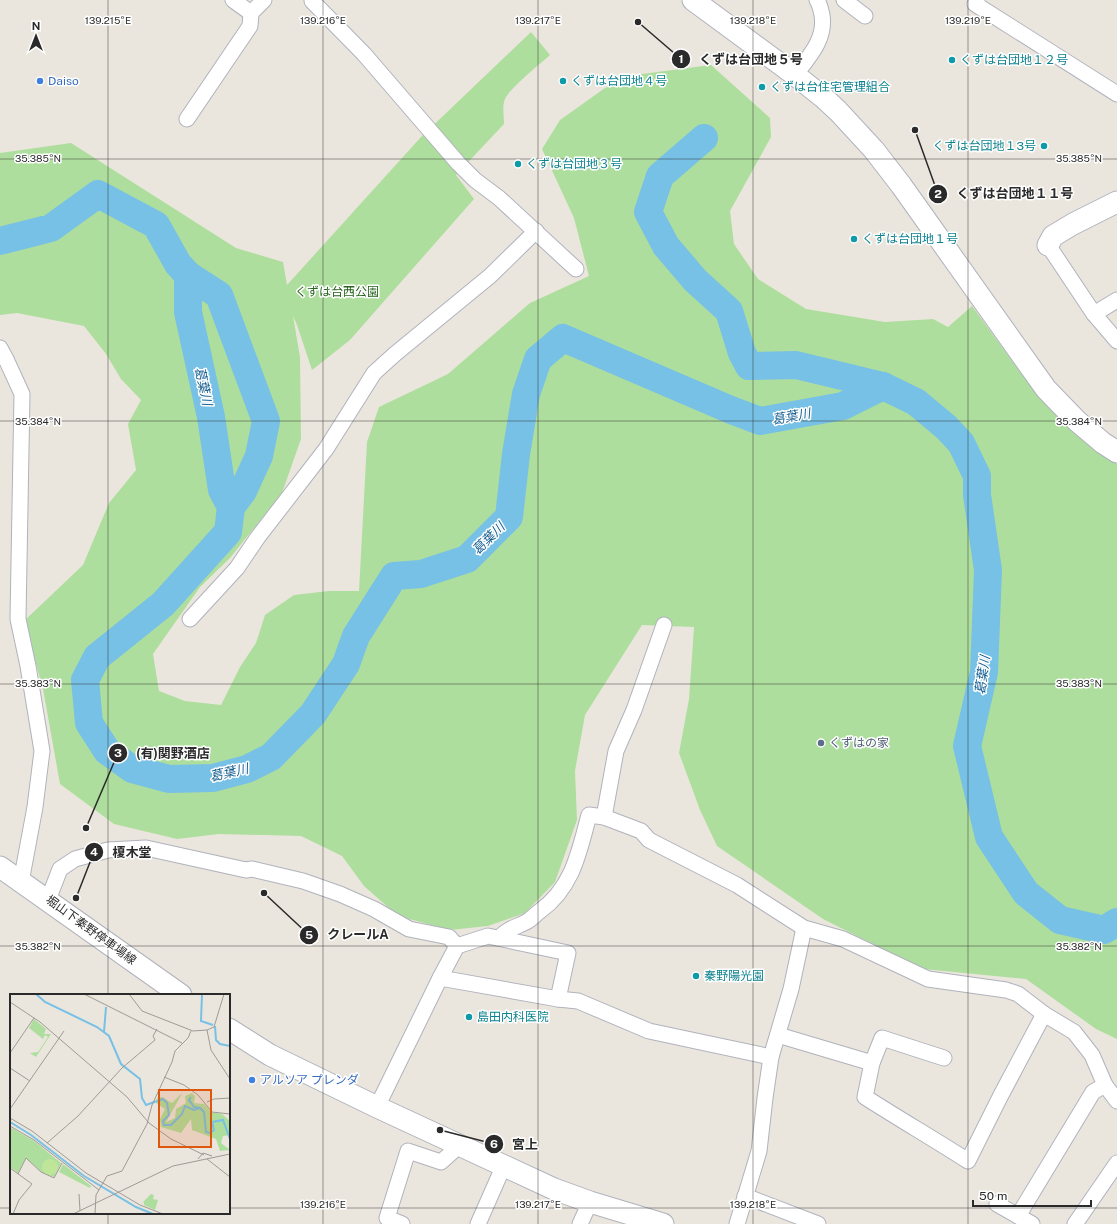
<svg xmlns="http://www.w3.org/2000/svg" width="1117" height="1224" font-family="'Public Sans','Noto Sans JP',sans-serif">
<rect width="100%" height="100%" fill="#ebe6dd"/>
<!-- green -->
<path fill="#aede9d" d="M531,32L550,55C541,63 509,89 505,99C502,106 504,116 504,124L456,175L474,199L350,340L312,370L297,325L293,316L300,357L301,439L282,493L230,558L200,587L153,654L159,691L185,701L221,705L240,667L256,643L265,615L294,595L329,591H359L367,442L379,407L448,374L530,303L589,276L574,218L542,149L560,120L605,88L642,74L711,65L770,118L771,137L730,211L734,244L758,279L806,309L885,322L933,319L948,327L972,306L1025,379L1065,425L1097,451L1117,464V1039L1096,1029L1026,979L923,969L823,919L717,846L700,810L679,753L689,699L694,627L642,625L585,715L575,771L577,820L555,882L525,913L488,926L450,930L398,916L364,886L342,856L301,836L219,834L177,839L114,824L60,784L43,689L24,621L83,565L109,503L136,470L128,424L141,400L121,379L106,354L84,326L17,313L0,315V153L71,143L236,248L283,262L287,285L421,137Z"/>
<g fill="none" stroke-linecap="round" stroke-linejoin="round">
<!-- river -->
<g stroke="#77c0e6" stroke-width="28">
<path d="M704,138L660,176L648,212L666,246L695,280L729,311L742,353L749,366L796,365L883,386"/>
<path d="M0,241L51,228L98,194L156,225L178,264L188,275V312L211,417L222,490L231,507L228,532L163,604L97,657L85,680L89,723L107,751L132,769L169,779L213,778L247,769L271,757L313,714L346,664L356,636L394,576L421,574L467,559L509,517L516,454L526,394L538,359L563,338L731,410L760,421L843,406L883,386L916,402L946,427L961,443L977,476V495L988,570L984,672L967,746L989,837L1026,893L1060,920L1104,930L1117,922"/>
<path d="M188,275L219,295L266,421L259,456L243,491L231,507"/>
</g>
<defs>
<g id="street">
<path d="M233,0L251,13"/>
<path d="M312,0V1L364,54L458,163L475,180L499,198L576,269"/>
<path d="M844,0L865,16"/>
<path d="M977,0L975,4L1117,94"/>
<path d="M795,75C809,57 826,39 822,15C821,10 820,5 817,0"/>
<path d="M187,119L250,26L251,13L264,0"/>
<path d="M1048,245L1094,314L1117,341"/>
<path d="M1094,314L1117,300"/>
<path d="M0,348L6,359L22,394L18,619L28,666L42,751L35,807L21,882"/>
<path d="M190,619L237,568L258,537L326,449L374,373L395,354L490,276L536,231"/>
<path d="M604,817L616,751L634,710L664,625"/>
<path d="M48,900L60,869L75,859L108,850L146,848L246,870L252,869L303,881L340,894L374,909L409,929L449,937L457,946"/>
<path d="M499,938C510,927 515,928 528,921C532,918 536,914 540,911C573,887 579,852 589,815L604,817L641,831L649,840L737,885L804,928L843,939L928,979L1006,990L1018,994L1044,1014L1074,1032L1092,1055L1105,1085L1117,1101"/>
<path d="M440,978L558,999L578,1001L649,1031L771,1057"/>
<path d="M778,1035L872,1063"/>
<path d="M944,1058L882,1038L872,1063L865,1097C899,1119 934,1139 968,1161L1000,1097L1044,1014"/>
<path d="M377,1107L440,978L457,946L488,936L568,953L558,999"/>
<path d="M745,1196L818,1224"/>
<path d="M997,1204L1032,1224"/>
<path d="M1018,1216L1093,1092L1105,1085"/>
<path d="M402,1224L387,1218L408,1151L441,1162L460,1145"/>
<path d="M478,1224L504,1165"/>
<path d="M580,1224L590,1202"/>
<path d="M737,1224L759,1151L765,1098L771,1057L791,989L804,928"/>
<path d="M1075,1224L1117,1163"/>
</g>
<g id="secondary">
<path d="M693,0L795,75L824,98L838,111L874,150L901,185L1046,389L1077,421L1103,443L1117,452"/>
<path d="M1048,245L1053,236L1073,224L1117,202"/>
<path d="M0,867L181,995"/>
<path d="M229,1029L270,1055L377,1107L554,1189L590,1202L663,1224"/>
</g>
</defs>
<!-- street casing -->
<use href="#street" stroke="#b0b2bd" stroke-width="17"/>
<!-- secondary casing -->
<use href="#secondary" stroke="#b0b2bd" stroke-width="23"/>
<!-- street -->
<use href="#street" stroke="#fff" stroke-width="15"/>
<!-- secondary -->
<use href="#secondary" stroke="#fff" stroke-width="21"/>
</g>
<!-- ticks -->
<path fill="none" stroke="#2a2a2a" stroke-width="1" stroke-opacity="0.45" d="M108,0V995M323,0V1224M538,0V1224M753,0V1224M968,0V1224M0,159H1117M0,421H1117M0,684H1117M0,946H1117M0,1208H11M229,1208H1117M108,1213V1224"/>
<!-- markers -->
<g fill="#0f9aa8" stroke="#fff" stroke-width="1.5">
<circle cx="952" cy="60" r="4"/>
<circle cx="563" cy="81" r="4"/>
<circle cx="762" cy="87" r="4"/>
<circle cx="1044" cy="146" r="4"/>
<circle cx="518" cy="164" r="4"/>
<circle cx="854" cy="239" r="4"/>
<circle cx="696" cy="976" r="4"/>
<circle cx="469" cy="1017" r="4"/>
</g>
<g fill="#3f7fe0" stroke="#fff" stroke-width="1.5">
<circle cx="40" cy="81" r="4"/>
<circle cx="252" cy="1080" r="4"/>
</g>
<circle fill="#5c6f8a" stroke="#fff" stroke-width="1.5" cx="821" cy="743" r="4"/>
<g text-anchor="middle" stroke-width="3" stroke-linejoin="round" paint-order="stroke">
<!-- culture labels -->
<g font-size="12" fill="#0d838f" stroke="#fff" text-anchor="start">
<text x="960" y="64">くずは台団地１２号</text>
<text x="571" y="85">くずは台団地４号</text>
<text x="770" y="91">くずは台住宅管理組合</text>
<text x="1036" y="150" text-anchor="end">くずは台団地１3号</text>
<text x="526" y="168">くずは台団地３号</text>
<text x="862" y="243">くずは台団地１号</text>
<text x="704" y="980">秦野陽光園</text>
<text x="477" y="1021">島田内科医院</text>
</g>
<!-- shop labels -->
<g font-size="12" fill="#366cbe" stroke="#fff" text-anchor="start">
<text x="48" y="85">Daiso</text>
<text x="260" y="1084">アルソア プレンダ</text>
</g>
<!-- park labels -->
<g font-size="12" fill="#28621f" stroke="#fff">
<text x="337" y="296">くずは台西公園</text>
</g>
<!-- service labels -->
<g font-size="12" fill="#4e5e75" stroke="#fff" text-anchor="start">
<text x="829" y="747">くずはの家</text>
</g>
<!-- street labels -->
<g font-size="12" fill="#2a2a2a" stroke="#fff">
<text transform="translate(91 930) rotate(36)" y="4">堀山下秦野停車場線</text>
</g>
<!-- water labels -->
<g font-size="13" font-style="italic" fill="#165e91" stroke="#fff">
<text transform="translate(204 386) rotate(78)" y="5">葛葉川</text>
<text transform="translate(791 416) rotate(-10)" y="5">葛葉川</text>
<text transform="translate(488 538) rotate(-45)" y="5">葛葉川</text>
<text transform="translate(982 675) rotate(-82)" y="5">葛葉川</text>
<text transform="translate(229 772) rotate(-13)" y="5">葛葉川</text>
</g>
</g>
<!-- overview -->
<g transform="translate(10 994)">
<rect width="220" height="220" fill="#ebe6dd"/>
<path d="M24,25L36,35L34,40H41L26,63L20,59L28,58L38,43L35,41L33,45L19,34ZM173,98L156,128L165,124L166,115L176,109L175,102L182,99L185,102L184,109L194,110L201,118L212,120L220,127V141L213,142L211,149L220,156L210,157L206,145L182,136L181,125L171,139L151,133L150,125L155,115L146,109L147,104L152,103L162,109ZM0,133L24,147L51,169L44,183L33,179L16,164L8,179L0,173ZM53,170L81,192L80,194L49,178ZM141,200L144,201L143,205L148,206L145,216L134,211V208L131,210Z" fill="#aede9d"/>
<path d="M32 173a8 8 0 1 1 16 0a8 8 0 1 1-16 0Z" fill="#bfe599"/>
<path fill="none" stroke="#77c0e6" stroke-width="2" d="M26,0L35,8L87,33L99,42L111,70L130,85L132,104L136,111L153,105L157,109L159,121L153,127L154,131H161L172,120L175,112L184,116L190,114L194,118L196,138L200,139L204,136L202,128L213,126L220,145M192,0L191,27L203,31M205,32L206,46L210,50L220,52M94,38L96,13M181,103L179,106L184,113L190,114M0,128L21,141L74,182L126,213L143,220"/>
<path fill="none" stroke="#9e9b95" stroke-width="1" d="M74,0L172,49M119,0L132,17L183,37L197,36L204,33L214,0M0,8L30,28L117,103L139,129L161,145L194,161M197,36L201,56L220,85M0,59L24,24M0,74L20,87M154,83L174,91L188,101L202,118L220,120M197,108L204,105L220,104M0,115L54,37M0,124L22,137L76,179L130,211L153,220M0,132L24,146L89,196M37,149L68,122L112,74L145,46L143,42L147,35M188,165L193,159L202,162M197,165L220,183M0,174L22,190L9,206L3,220M8,180L16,164L31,178L44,184L52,169M69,200L70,217M63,220L163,172L220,160M85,220L86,201L97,182L112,177L137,130L142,111L162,68L165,57L178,44L181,37"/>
<path fill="#de570e" fill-opacity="0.15" stroke="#de570e" stroke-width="2" d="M149,96H201V153H149Z"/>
<rect width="220" height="220" fill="none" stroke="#2a2a2a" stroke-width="2"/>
</g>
<g font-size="10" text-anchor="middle" fill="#2a2a2a" stroke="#fff" stroke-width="3" stroke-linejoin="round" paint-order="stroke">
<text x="108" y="24">139.215°E</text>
<text x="323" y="24">139.216°E</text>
<text x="538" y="24">139.217°E</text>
<text x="753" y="24">139.218°E</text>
<text x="968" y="24">139.219°E</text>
<text x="38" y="162">35.385°N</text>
<text x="1079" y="162">35.385°N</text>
<text x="38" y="425">35.384°N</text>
<text x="1079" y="425">35.384°N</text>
<text x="38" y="687">35.383°N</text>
<text x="1079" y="687">35.383°N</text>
<text x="38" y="950">35.382°N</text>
<text x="1079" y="950">35.382°N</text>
<text x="323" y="1208">139.216°E</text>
<text x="538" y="1208">139.217°E</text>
<text x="753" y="1208">139.218°E</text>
</g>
<!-- callouts -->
<path fill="none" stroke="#2a2a2a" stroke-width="1.5" d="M638 22L681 59M915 130L938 194M86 828L118 753M76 898L94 852M264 893L309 935M440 1130L494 1144"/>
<g fill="#2a2a2a" stroke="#fff" stroke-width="1.5">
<circle cx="638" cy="22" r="4"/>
<circle cx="915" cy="130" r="4"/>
<circle cx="86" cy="828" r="4"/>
<circle cx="76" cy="898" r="4"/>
<circle cx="264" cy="893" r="4"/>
<circle cx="440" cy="1130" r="4"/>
<circle cx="681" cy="59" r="10"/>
<circle cx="938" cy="194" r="10"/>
<circle cx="118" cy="753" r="10"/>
<circle cx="94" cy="852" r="10"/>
<circle cx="309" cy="935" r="10"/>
<circle cx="494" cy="1144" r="10"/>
</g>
<g font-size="12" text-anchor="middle" font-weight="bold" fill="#fff">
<text x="681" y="63">1</text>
<text x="938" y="198">2</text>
<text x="118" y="757">3</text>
<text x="94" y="856">4</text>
<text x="309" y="939">5</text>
<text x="494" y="1148">6</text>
</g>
<g font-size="13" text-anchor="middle" font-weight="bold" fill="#2a2a2a" stroke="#fff" stroke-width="3" stroke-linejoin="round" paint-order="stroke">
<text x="751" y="64">くずは台団地５号</text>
<text x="1015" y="198">くずは台団地１１号</text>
<text x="173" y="758">(有)関野酒店</text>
<text x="132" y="857">榎木堂</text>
<text x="358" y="939">クレールA</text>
<text x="525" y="1149">宮上</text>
</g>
<!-- north arrow -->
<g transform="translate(36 36)" stroke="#ffffff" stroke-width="3" paint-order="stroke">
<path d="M0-3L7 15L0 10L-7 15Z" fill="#2a2a2a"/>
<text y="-6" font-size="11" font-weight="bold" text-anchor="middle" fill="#2a2a2a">N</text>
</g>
<!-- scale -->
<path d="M973 1200v6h118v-6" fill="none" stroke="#2a2a2a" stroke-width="2"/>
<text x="979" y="1200" font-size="12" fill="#2a2a2a" stroke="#ffffff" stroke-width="3" paint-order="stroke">50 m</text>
</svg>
